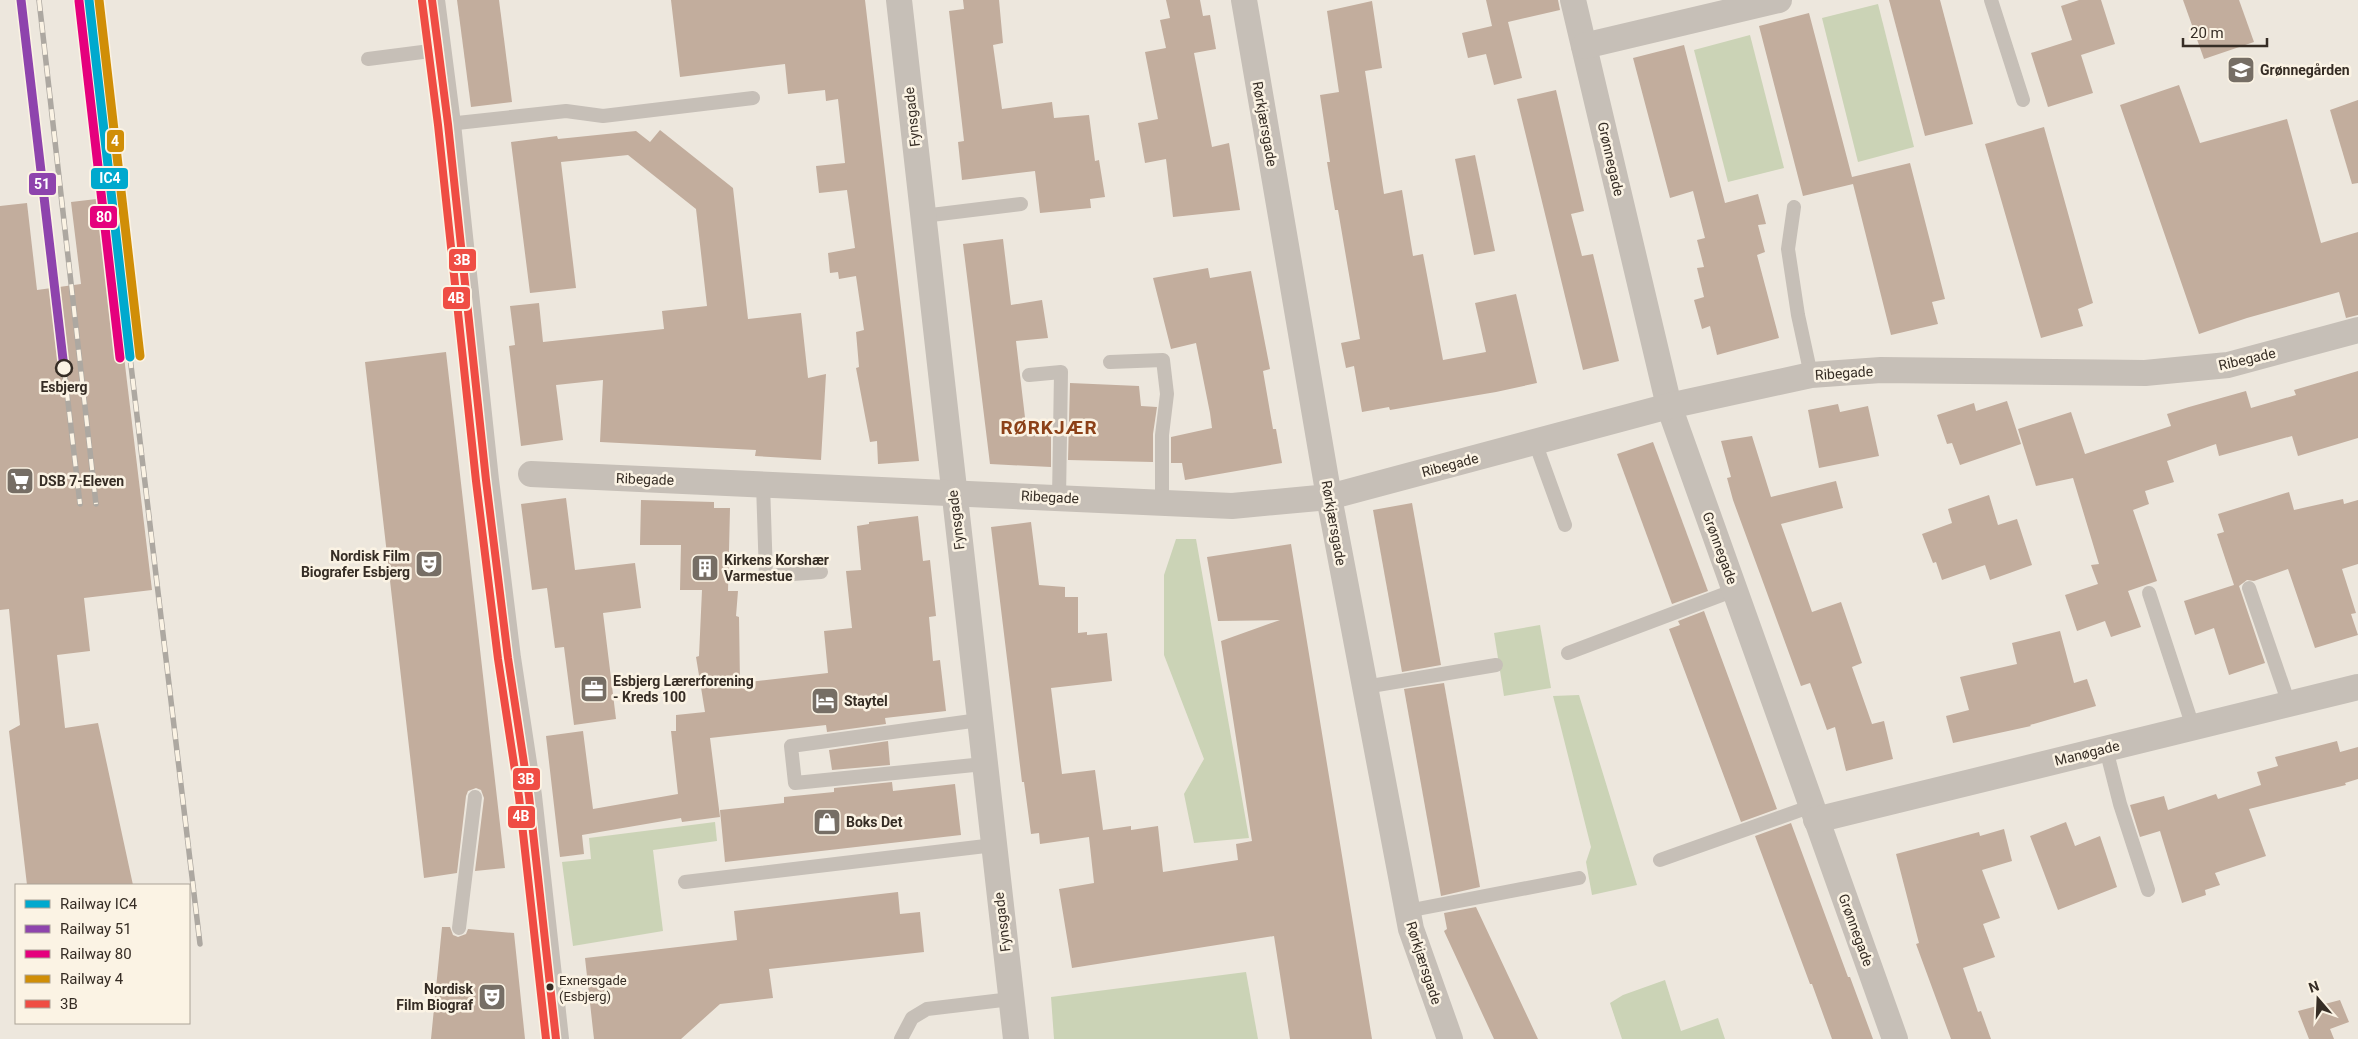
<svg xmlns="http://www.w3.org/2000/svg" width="2358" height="1039" font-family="Roboto,sans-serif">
<rect width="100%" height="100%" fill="#ede7dd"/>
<!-- green -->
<g fill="#cbd3b6">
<path d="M1878,4L1914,147L1858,162L1822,18Z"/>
<path d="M1750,35L1784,168L1728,182L1694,50Z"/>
<path d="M1176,539H1196L1249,838L1194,843L1184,794L1204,759L1164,655V575Z"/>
<path d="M1540,625L1551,688L1504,696L1494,633Z"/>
<path d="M1579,695L1637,885L1592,895L1586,862L1591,847L1553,696Z"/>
<path d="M715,822L717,841L653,850L663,931L573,946L562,862L591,859L589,838Z"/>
<path d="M1246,972L1258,1039H1054L1051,997Z"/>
<path d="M1665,980L1681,1031L1718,1018L1725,1039H1622L1610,1003L1623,995Z"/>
</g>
<!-- building -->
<g fill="#c2ad9d">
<path d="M457,0H499L512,102L471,107Z"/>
<path d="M671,0H865L919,461L878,464L877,441L870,442L856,368L859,367L856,332L864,330L856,276L839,279L838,272L830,273L828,253L855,248L847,190L819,193L816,166L845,163L838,99L826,101L825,90L788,94L785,64L680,77Z"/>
<path d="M963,0H999L1003,43L993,45L1002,109L1052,102L1054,118L1089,115L1095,161L1099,160L1105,197L1090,199L1091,208L1040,213L1035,171L962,180L958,142L964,141L949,11L964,9Z"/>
<path d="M1166,0H1200L1203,16L1210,15L1216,49L1194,53L1212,147L1229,143L1240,210L1173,217L1166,159L1145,163L1138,123L1158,119L1145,52L1166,48L1160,20L1170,18Z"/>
<path d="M1486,0H1558L1560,10L1508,22L1522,78L1494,85L1486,54L1468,58L1462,33L1492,26Z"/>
<path d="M1889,0H1940L1973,124L1925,136Z"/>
<path d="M2079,0H2101L2115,44L2081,55L2093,93L2048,107L2031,53L2072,40L2061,6Z"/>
<path d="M2183,0H2239L2254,42L2204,59Z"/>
<path d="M1372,1L1382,68L1365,71L1384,194L1402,190L1413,256L1423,254L1443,360L1486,352L1475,303L1516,294L1537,383L1496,392L1390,410L1389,407L1362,412L1354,366L1346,368L1341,343L1360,339L1338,210H1335L1327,162H1330L1320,95L1339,92L1327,11Z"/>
<path d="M1809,13L1852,177L1910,163L1945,299L1932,302L1938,324L1891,335L1853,184L1803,196L1759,26Z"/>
<path d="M1684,45L1725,203L1758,194L1766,224L1758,225L1765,252L1757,255L1779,338L1717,355L1710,326L1702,329L1694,300L1704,297L1697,268L1704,267L1697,240L1705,238L1693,191L1670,198L1633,58Z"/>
<path d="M2179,85L2200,143L2287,119L2321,243L2358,232V315L2346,318L2339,292L2247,318L2199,334L2120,105Z"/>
<path d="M1556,90L1584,211L1571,214L1582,256L1593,254L1619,361L1583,370L1517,99Z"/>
<path d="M2358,100V183L2352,184L2330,110Z"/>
<path d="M2044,127L2093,303L2078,309L2083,326L2041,338L1985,144Z"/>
<path d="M660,130L733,188L748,319L801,313L808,378L826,374L821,460L755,456L756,450L600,442L603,380L556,385L563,440L521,446L509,346L515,345L510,306L539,303L543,342L664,329L662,311L707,306L696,209L628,155L561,162L576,288L530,293L511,142L557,136L558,139L636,131L650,142Z"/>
<path d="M1475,155L1495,251L1474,255L1455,159Z"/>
<path d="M105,198L152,590L84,598L90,651L57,655L65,728L98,723L133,885H27L9,731L20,725L9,609L0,610V206L27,203L37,290L81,284L71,202Z"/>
<path d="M1003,239L1011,305L1042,300L1048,338L1016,341L1026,426L1051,427V467L990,464L963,244Z"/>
<path d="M1208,268L1210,278L1251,271L1270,369L1263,371L1273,429H1276L1282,463L1185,480L1182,463H1171V437L1212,428L1210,413L1196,343L1171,349L1153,278Z"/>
<path d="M446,352L505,868L475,871L484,798L481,790L476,788L468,791L466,796L457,873L424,878L365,362Z"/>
<path d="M2358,371V438L2298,456L2292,436L2219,456L2216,444L2167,461L2174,482L2145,491L2149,504L2133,510L2157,581L2128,591L2141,627L2111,637L2105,621L2077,631L2065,595L2098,584L2091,565L2099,564L2073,478L2036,486L2018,429L2071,412L2085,454L2171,426L2167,414L2189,407L2246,391L2251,408L2296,395L2294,390Z"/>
<path d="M1070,383L1139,386L1141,406L1157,407L1153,434V462L1068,460Z"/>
<path d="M2007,401L2021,444L1960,465L1952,443L1947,444L1937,415L1974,403L1976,411Z"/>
<path d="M1838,404L1840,412L1868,406L1879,456L1819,468L1808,410Z"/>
<path d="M1752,436L1771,497L1836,481L1843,508L1781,524L1812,612L1841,602L1862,663L1852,667L1872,724L1884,721L1893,759L1846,771L1835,727L1827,730L1810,683L1801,686L1733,500L1727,478L1731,477L1721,441Z"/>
<path d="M1653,442L1708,591L1672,604L1617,454Z"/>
<path d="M2289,492L2294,510L2343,499L2344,504L2358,500V564L2342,569L2356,613L2351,614L2358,635L2315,648L2288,569L2254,581L2247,580L2239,586L2265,663L2229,675L2214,628L2195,635L2184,601L2234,585L2217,534L2224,532L2218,514Z"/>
<path d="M1989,495L1998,525L2017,519L2032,565L1990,580L1985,565L1942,580L1936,562L1933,563L1922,534L1952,523L1948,509Z"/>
<path d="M566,498L575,570L635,563L641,608L603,613L616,719L574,725L564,647L555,648L547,588L532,590L521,504Z"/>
<path d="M641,500L714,502V508H730L728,591H738L736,616L739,617L740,683L828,673L824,631L852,628L846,571L861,570L857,526L869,524V522L918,516L923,561L930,560L936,616L929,617L933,661L940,660L946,711L885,718L886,724L827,732L826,725L710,738L720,817L682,822L681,818L582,835L584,854L560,857L546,736L583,731L593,809L678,794L671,731H676V715L705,712L696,657L699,656L702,590H680L681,545H640Z"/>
<path d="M1412,503L1441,665L1402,672L1373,510Z"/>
<path d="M1031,522L1039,585L1065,587V597H1078V633L1087,632V635L1107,633L1112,681L1051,688L1062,774L1095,770L1103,830L1131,826V830L1158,826L1163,872L1238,860L1236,844L1252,841L1221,641L1280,620L1218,621L1207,557L1291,544L1372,1039H1290L1274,936L1072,968L1059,889L1094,883L1089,837L1040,844L1039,833L1031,834L1024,782H1022L991,527Z"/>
<path d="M1704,611L1777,809L1741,822L1669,629L1680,625L1678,621Z"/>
<path d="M2060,631L2074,683L2087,679L2096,706L2030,725L2031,726L1953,743L1946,716L1969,710L1960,677L2017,664L2012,643Z"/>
<path d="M1444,683L1480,887L1441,896L1404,689Z"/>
<path d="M888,741L890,765L832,770L829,750Z"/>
<path d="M2337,741L2340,752L2358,747V779L2345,783L2346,785L2249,809L2266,856L2215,873L2220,885L2205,890L2206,895L2182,903L2160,831L2140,837L2130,805L2164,796L2168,810L2216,794L2218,799L2261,785L2257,772L2278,766L2275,757Z"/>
<path d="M892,782L893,791L955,784L961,835L725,862L720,810L784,803V797L834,792V788Z"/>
<path d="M2066,822L2075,846L2100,836L2117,887L2058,910L2030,836Z"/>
<path d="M1791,823L1848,977H1850L1873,1039H1832L1812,984H1810L1755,836Z"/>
<path d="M2004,829L2012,861L1982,870L2000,918L1983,924L1995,957L1963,968L1978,1012L1981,1011L1991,1039H1951L1916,944L1919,943L1896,854L1979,832L1980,836Z"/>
<path d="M898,892L900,914L920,912L924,952L769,969L773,998L720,1004L681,1039H594L585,958L737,940L734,911Z"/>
<path d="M1476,907L1538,1039H1494L1444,931L1447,929L1444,913Z"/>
<path d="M442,927H450L453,935L458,937L466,934L468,929L514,933L525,1039H431Z"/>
<path d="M2340,1000L2349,1022L2330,1029L2334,1039H2309L2298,1011Z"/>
</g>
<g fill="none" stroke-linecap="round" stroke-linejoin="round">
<!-- service -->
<g stroke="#c6bfb7" stroke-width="14">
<path d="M1991,0L2023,100"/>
<path d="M368,59L438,50"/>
<path d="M448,124L566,111L603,116L753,98"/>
<path d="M1794,207L1788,249L1798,315L1811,375"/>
<path d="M923,216L1021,204"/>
<path d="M1110,362L1163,360L1167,394L1162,435V503"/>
<path d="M1029,375L1061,372L1059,498"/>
<path d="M1535,442L1565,525"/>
<path d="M763,484L766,576L821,572"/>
<path d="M2249,588L2289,704"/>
<path d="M2149,593L2193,727"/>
<path d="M1568,653L1735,590"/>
<path d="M1365,687L1496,665"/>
<path d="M979,720L791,746L795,783L984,764"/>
<path d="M2106,749L2120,804L2148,890"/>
<path d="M1660,860L1812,806"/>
<path d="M685,882L994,845"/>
<path d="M1407,911L1579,878"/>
<path d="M459,928L475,797"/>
<path d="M901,1039L912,1018L927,1009L1011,999"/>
</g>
<!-- minor -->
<g stroke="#c6bfb7" stroke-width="26">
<path d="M432,0L448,124L486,480L508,658L529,796L556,1039"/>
<path d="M899,0L1016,1039"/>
<path d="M1244,0L1329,497L1411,929L1450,1039"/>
<path d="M1573,0L1669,406L1895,1039"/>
<path d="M1584,46L1779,0"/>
<path d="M531,474L1232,506L1329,497L1669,406L1811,375L1881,370L2145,373L2228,365L2358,330"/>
<path d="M1816,820L2358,687"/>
</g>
<defs>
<g id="rail">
<path d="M39,0L96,504"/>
<path d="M130,357L200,944"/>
<path d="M64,368L80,504"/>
</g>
</defs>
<!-- rail casing -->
<use href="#rail" stroke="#ada8a1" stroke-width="5.5"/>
<!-- rail -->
<use href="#rail" stroke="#fbf3e4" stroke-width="4" stroke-dasharray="11" stroke-linecap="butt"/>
<defs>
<path id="bus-1" d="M432,0L448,124L486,480L508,658L529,796L556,1039"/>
<path id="bus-2" d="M422,1L438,125L476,481L498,659L519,797L546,1039"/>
</defs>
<!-- bus-1 casing -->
<use href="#bus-1" stroke="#fbf3e4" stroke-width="11"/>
<!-- bus-2 casing -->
<use href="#bus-2" stroke="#fbf3e4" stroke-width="11"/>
<!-- bus-1 -->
<use href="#bus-1" stroke="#ef4d44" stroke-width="8"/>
<!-- bus-2 -->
<use href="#bus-2" stroke="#ef4d44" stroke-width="8"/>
<defs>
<path id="rail-1" d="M89,0L130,357"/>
<path id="rail-2" d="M21,0L64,368"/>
<path id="rail-3" d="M79,1L120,358"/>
<path id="rail-4" d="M99,0L140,356"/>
</defs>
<!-- rail-1 casing -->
<use href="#rail-1" stroke="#fbf3e4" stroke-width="12"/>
<!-- rail-2 casing -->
<use href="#rail-2" stroke="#fbf3e4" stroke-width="12"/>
<!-- rail-3 casing -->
<use href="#rail-3" stroke="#fbf3e4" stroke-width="12"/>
<!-- rail-4 casing -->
<use href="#rail-4" stroke="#fbf3e4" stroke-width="12"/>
<!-- rail-1 -->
<use href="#rail-1" stroke="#00a9ce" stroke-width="9"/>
<!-- rail-2 -->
<use href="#rail-2" stroke="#8e44ad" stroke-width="9"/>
<!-- rail-3 -->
<use href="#rail-3" stroke="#e5007d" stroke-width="9"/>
<!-- rail-4 -->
<use href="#rail-4" stroke="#d08e07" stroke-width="9"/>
</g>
<!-- icons -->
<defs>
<symbol id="school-square" viewBox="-11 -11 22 22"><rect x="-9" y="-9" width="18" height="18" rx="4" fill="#766e65" stroke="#fbf3e4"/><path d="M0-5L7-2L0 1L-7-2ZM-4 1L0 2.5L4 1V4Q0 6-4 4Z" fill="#fff"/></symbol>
<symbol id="supermarket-square" viewBox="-11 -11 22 22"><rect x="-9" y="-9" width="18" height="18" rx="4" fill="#766e65" stroke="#fbf3e4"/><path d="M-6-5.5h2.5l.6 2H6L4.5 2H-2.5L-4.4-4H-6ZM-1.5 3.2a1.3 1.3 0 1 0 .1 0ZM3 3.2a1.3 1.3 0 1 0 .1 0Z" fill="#fff"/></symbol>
<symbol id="theatre-square" viewBox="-11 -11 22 22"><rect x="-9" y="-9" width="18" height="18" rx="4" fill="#766e65" stroke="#fbf3e4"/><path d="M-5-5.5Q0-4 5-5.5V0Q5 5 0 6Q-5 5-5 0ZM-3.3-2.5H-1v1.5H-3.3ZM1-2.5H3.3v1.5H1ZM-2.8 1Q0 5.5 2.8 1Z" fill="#fff"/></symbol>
<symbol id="building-square" viewBox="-11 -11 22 22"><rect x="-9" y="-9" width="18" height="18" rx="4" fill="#766e65" stroke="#fbf3e4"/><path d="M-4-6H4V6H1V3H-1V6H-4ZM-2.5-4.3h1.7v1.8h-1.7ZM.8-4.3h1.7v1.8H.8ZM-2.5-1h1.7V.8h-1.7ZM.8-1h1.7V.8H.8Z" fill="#fff"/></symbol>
<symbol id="office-square" viewBox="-11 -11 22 22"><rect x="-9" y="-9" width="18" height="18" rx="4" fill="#766e65" stroke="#fbf3e4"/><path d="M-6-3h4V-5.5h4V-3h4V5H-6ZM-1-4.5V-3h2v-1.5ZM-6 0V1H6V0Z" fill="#fff"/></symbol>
<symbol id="hotel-square" viewBox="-11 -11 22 22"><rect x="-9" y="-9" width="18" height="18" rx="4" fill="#766e65" stroke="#fbf3e4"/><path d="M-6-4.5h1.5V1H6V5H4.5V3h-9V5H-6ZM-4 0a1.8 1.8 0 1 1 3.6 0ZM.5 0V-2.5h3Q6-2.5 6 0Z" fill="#fff"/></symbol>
<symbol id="shop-square" viewBox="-11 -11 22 22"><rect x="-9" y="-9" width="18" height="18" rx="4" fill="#766e65" stroke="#fbf3e4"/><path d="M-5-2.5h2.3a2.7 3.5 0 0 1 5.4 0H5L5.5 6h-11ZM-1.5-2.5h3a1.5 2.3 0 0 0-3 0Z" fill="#fff"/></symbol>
</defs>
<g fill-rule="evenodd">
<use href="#school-square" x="2225" y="54" width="32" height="32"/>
<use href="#supermarket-square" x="4" y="465" width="32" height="32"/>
<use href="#theatre-square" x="413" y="548" width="32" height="32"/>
<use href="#building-square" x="689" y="552" width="32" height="32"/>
<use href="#office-square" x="578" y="673" width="32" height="32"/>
<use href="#hotel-square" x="809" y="685" width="32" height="32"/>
<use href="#shop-square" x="811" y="806" width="32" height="32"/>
<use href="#theatre-square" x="476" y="981" width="32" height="32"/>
</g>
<!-- markers -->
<circle fill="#fbf3e4" stroke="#362d25" stroke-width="2.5" cx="64" cy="368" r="8"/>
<circle fill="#362d25" stroke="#fbf3e4" stroke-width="2" cx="550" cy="987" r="4.5"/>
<g text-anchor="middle" stroke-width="5" stroke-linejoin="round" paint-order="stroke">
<!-- bus labels -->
<g font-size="13" fill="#362d25" stroke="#fbf3e4" text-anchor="start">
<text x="559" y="985">Exnersgade<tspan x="559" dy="16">(Esbjerg)</tspan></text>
</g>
<!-- poi labels -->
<g font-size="14" font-weight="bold" fill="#362d25" stroke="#fbf3e4" text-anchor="start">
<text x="2260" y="75">Grønnegården</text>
<text x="39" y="486">DSB 7-Eleven</text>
<text x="410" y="561" text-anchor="end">Nordisk Film<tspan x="410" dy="16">Biografer Esbjerg</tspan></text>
<text x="724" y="565">Kirkens Korshær<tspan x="724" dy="16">Varmestue</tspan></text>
<text x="613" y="686">Esbjerg Lærerforening<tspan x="613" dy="16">- Kreds 100</tspan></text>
<text x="844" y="706">Staytel</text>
<text x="846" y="827">Boks Det</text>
<text x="473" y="994" text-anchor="end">Nordisk<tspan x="473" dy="16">Film Biograf</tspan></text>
</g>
<!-- street labels -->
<g font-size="14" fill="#362d25" stroke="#fbf3e4">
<text transform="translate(912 117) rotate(-96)" y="5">Fynsgade</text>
<text transform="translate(1265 124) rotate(80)" y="5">Rørkjærsgade</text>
<text transform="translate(1611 159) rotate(77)" y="5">Grønnegade</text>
<text transform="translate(2247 359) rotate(-13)" y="5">Ribegade</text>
<text transform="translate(1844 373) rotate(-4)" y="5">Ribegade</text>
<text transform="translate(1450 465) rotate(-15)" y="5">Ribegade</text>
<text transform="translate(645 479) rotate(2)" y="5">Ribegade</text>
<text transform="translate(1050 497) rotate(3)" y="5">Ribegade</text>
<text transform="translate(956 520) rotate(-97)" y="5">Fynsgade</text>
<text transform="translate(1334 523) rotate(80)" y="5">Rørkjærsgade</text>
<text transform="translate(1720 548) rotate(70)" y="5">Grønnegade</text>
<text transform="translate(2087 753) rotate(-14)" y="5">Manøgade</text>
<text transform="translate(1002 922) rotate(-97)" y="5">Fynsgade</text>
<text transform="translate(1856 930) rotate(70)" y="5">Grønnegade</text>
<text transform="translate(1424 963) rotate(72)" y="5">Rørkjærsgade</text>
</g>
<!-- stop labels -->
<g font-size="14" font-weight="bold" fill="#362d25" stroke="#fbf3e4">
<text x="64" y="392">Esbjerg</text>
</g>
<!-- district labels -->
<g font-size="19" font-weight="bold" letter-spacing="1" fill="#8c4118" stroke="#fbf3e4">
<text x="1049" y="434">RØRKJÆR</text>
</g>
</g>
<g stroke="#fbf3e4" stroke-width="2">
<rect x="106" y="129" width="19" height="24" rx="5" fill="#d08e07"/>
<rect x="90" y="167" width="39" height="23" rx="5" fill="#00a9ce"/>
<rect x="28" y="172" width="29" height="24" rx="5" fill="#8e44ad"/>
<rect x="89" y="205" width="29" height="24" rx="5" fill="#e5007d"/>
<rect x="448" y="248" width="29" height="24" rx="5" fill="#ef4d44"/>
<rect x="442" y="286" width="29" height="24" rx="5" fill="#ef4d44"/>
<rect x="512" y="767" width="29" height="24" rx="5" fill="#ef4d44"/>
<rect x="507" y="805" width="29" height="24" rx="5" fill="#ef4d44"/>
</g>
<g font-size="14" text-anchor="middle" font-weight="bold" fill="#fff">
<text x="115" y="146">4</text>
<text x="110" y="183">IC4</text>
<text x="42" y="189">51</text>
<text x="104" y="222">80</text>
<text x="462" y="265">3B</text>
<text x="456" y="303">4B</text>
<text x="526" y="784">3B</text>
<text x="521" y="821">4B</text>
</g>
<!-- legend -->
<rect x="15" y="884" width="175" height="140" fill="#fbf3e4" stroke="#aca498"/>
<rect x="25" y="900" width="25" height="8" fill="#00a9ce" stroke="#aca498"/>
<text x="60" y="909" font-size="15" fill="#362d25">Railway IC4</text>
<rect x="25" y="925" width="25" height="8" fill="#8e44ad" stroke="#aca498"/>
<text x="60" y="934" font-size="15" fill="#362d25">Railway 51</text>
<rect x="25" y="950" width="25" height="8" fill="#e5007d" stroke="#aca498"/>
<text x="60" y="959" font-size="15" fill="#362d25">Railway 80</text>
<rect x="25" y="975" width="25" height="8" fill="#d08e07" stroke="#aca498"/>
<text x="60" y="984" font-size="15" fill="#362d25">Railway 4</text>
<rect x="25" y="1000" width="25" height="8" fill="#ef4d44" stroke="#aca498"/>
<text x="60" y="1009" font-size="15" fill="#362d25">3B</text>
<!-- north arrow -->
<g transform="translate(2318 999) rotate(341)" stroke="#fbf3e4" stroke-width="4" paint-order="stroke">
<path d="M0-4L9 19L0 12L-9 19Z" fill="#362d25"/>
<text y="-8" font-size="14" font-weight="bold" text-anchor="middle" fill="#362d25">N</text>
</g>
<!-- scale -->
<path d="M2183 38v8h84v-8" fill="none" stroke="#362d25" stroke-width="2.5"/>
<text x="2190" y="38" font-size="15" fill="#362d25" stroke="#fbf3e4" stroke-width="4" paint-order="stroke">20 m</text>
</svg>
